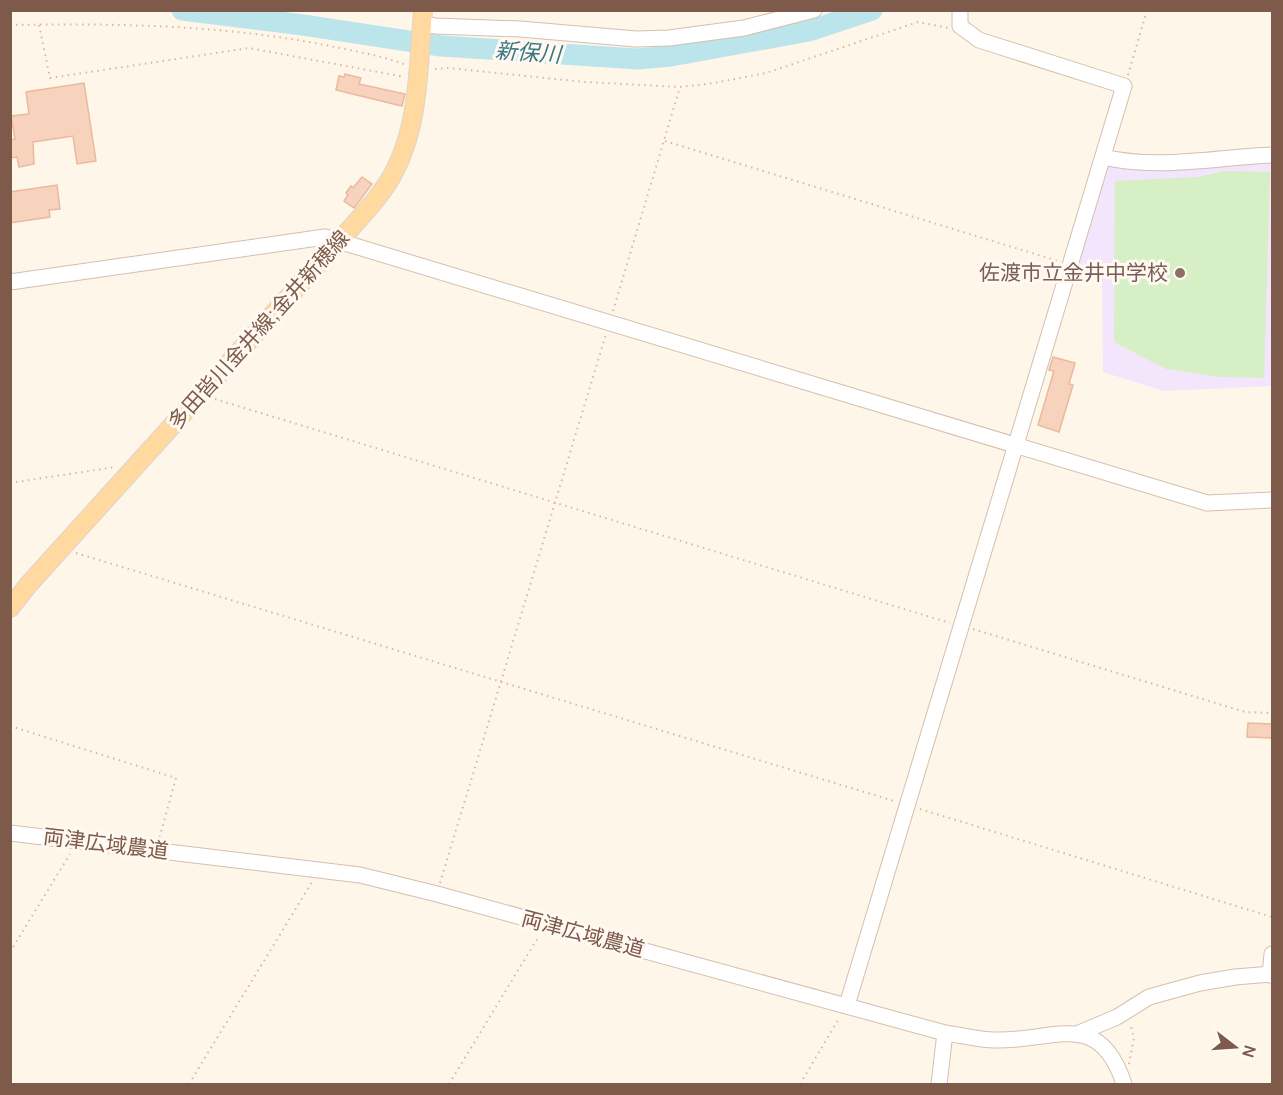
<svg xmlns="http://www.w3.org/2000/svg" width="1283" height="1095" font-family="Manrope,'Noto Sans JP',sans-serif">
<rect width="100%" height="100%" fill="#fef6e9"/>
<!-- education -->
<path fill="#f3e5fb" d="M1272,157V386L1164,391L1103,372L1102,277L1072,270L1102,167Z"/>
<!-- green -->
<path fill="#d7efc5" d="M1226,171L1270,172L1264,378L1221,377L1166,369L1114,342L1115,181L1197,177Z"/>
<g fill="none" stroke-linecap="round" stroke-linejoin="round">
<!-- river -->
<path stroke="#bbe5eb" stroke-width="21" d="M182,10L303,25L441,46L638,59L671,56L809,31L872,10"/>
</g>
<!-- building -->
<g fill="#f7d3be" stroke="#ebb99c" stroke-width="1.5">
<path d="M345,74L361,78L359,84L405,94L402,106L336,90L339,76L344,77Z"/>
<path d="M84,83L96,161L77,164L73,136L33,142L34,164L19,167L17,157L10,158V140L15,139L11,116L29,114L26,92Z"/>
<path d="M362,177L372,184L354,208L344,201L348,195L346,193L351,186L353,188Z"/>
<path d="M57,185L60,209L49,210L50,217L10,223V192Z"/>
<path d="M1053,357L1075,363L1069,384L1073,385L1059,432L1038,425L1054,371L1049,370Z"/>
<path d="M1248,723L1272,724V738L1247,737Z"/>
</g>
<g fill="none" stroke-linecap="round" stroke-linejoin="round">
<defs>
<g id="minor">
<path d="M422,23L435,26L520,29L636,39L669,38L744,28L814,10"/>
<path d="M1103,157C1158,170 1217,157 1272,155"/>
<path d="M10,282L325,237L1207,503L1272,500"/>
<path d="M10,833L360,875L437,894L945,1033C961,1035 978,1040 995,1040C1053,1042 1099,1007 1124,1084"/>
<path d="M1270,975L1272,954"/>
<path d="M847,1005L1124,86L979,40L960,26V10"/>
<path d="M1079,1033L1117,1017L1149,997L1200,983L1235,977L1272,974"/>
<path d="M939,1084L945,1033"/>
</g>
<path id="major" d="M10,608L29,584L340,240C356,222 374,204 387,184C420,133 418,69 423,10"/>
</defs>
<!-- minor casing -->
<use href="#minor" stroke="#d5bfb0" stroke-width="17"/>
<!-- major casing -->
<use href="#major" stroke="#ddd4d0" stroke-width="20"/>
<!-- path -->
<g stroke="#ddb6a0" stroke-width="2" stroke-dasharray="1.5 4.5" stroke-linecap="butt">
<path d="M10,25C118,23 229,25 335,47C359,52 383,56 406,65"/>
<path d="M39,25L50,78L249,48L405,77"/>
<path d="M435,69L448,68L585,82L680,87L714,83L766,73L918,22L949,28"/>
<path d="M1128,75L1147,10"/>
<path d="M665,141L1058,261"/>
<path d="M613,311L680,87"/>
<path d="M215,399L950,623"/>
<path d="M10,483L115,467"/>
<path d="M76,553L894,801"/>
<path d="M973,629L1245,712L1272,713"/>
<path d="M10,726L176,778L159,839"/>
<path d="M920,809L1272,917"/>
<path d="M440,883L606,334"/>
<path d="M10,952L70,854"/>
<path d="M1129,1064L1134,1038L1130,1023"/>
<path d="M189,1084L312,882"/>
<path d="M449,1084L539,936"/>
<path d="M800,1084L840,1017"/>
</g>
<!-- minor -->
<use href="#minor" stroke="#fff" stroke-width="15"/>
<!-- major -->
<use href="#major" stroke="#ffd9a0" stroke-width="18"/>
</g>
<!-- markers -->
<circle fill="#8d6e63" stroke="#fff9f2" stroke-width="2" cx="1180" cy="273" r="6"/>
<g text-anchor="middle" stroke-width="6" stroke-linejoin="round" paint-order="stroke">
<!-- education labels -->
<g font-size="21" fill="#785e54" stroke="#fff9f2" text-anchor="end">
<text x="1168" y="280">佐渡市立金井中学校</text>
</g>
<!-- street labels -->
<g font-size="21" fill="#7d5a49" stroke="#fff9f2">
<text transform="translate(259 330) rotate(-48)" y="7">多田皆川金井線;金井新穂線</text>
<text transform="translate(106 844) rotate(7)" y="7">両津広域農道</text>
<text transform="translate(583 934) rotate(15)" y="7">両津広域農道</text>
</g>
<!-- water labels -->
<g font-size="22" font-style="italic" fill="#3a7883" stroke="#fff9f2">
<text transform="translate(528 52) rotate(4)" y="8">新保川</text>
</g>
</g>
<!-- border -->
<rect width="1283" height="1095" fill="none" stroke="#7d5a49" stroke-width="24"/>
<!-- north arrow -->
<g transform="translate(1235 1047) rotate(107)" stroke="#fff9f2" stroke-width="4.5" paint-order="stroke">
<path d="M0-4.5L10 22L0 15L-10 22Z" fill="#7d5a49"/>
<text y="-9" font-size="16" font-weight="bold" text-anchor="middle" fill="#7d5a49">N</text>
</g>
</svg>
